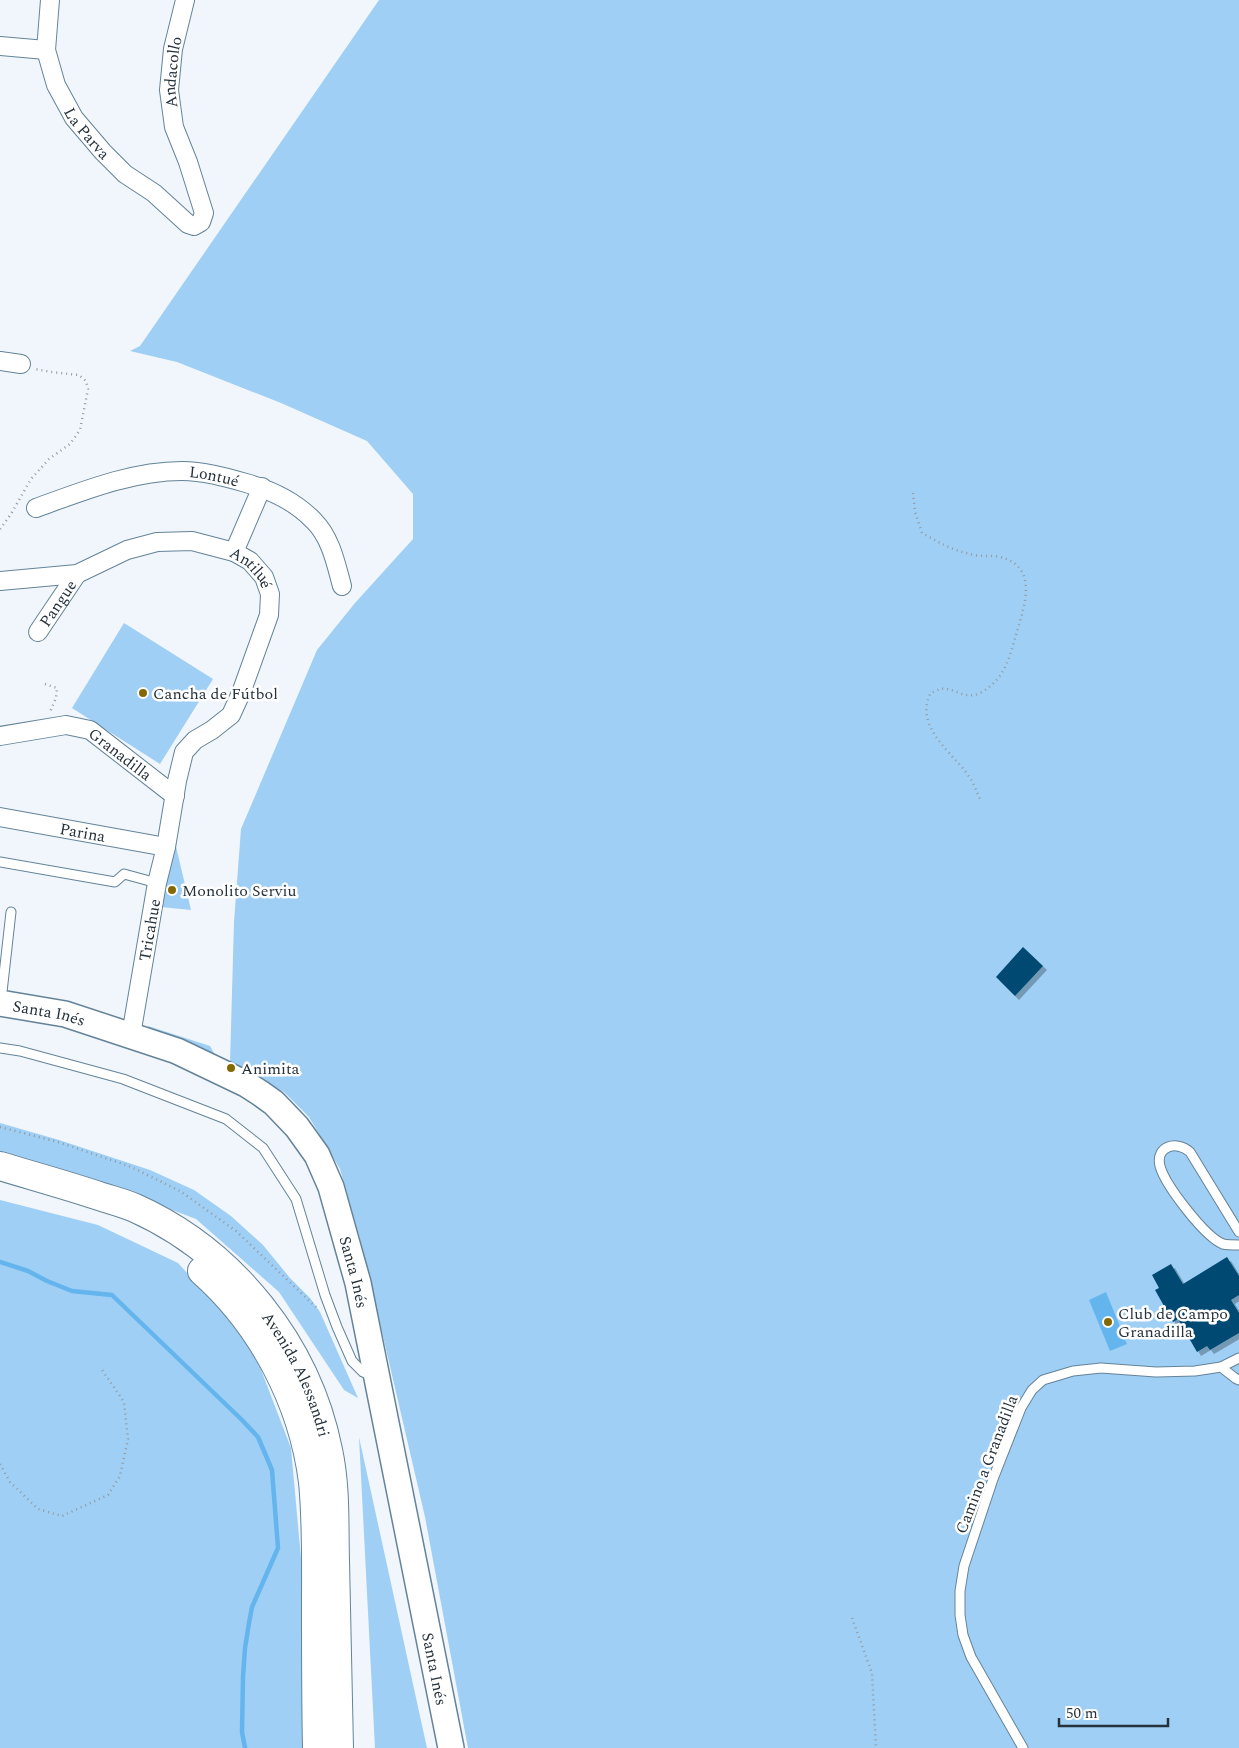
<svg xmlns="http://www.w3.org/2000/svg" width="1239" height="1748" font-family="Spectral,serif">
<defs>
<filter id="shadow"><feDropShadow dx="4" dy="4" stdDeviation="0" flood-color="#0004"/></filter>
</defs>
<rect width="100%" height="100%" fill="#f0f6fc"/>
<!-- green -->
<g fill="#9fcff4">
<path d="M379,0H1239V1748H468L425,1517L363,1250L340,1169L309,1117L284,1092L230,1063L234,922L241,829L317,650L355,603L413,539V494L367,441L281,403L177,362L130,351L140,346Z"/>
<path d="M124,623L213,679L160,764L72,708Z"/>
<path d="M171,837L174,838L191,910L161,907Z"/>
<path d="M148,1026L210,1046L219,1062L147,1030Z"/>
<path d="M0,1123L59,1140L150,1170L194,1190L231,1216L263,1245L290,1278L310,1298L320,1312L358,1398L344,1390L279,1292L196,1219L90,1179L0,1153Z"/>
<path d="M0,1200L98,1225L178,1263L250,1341L291,1448L303,1581L306,1748H0Z"/>
<path d="M359,1437L427,1748H375Z"/>
</g>
<!-- water -->
<path fill="#64b5ee" d="M1106,1292L1127,1344L1110,1351L1089,1300Z"/>
<g fill="none" stroke-linecap="round" stroke-linejoin="round">
<!-- stream -->
<path stroke="#64b5ee" stroke-width="4.5" d="M0,1262L28,1271L47,1281L72,1291L112,1295L242,1420L258,1437L272,1470L278,1548L252,1607L249,1623L245,1648L243,1677L242,1732L245,1748"/>
</g>
<!-- building -->
<g fill="#014a72" filter="url(#shadow)">
<path d="M1023,947L1043,966L1015,996L996,977Z"/>
<path d="M1227,1257L1239,1276V1295L1231,1300L1239,1313V1333L1210,1350L1207,1346L1197,1352L1178,1319L1173,1322L1155,1290L1159,1288L1152,1275L1171,1264L1183,1284Z"/>
</g>
<g fill="none" stroke-linecap="round" stroke-linejoin="round">
<defs>
<g id="service">
<path d="M0,862L115,882L124,874L157,883"/>
<path d="M1,1001L11,912"/>
<path d="M0,1048L20,1051L123,1079L226,1119L263,1148L296,1199L325,1295L337,1327L352,1361L363,1372L372,1376"/>
<path d="M1239,1232L1190,1152C1177,1140 1155,1146 1160,1166C1165,1185 1205,1237 1223,1244C1228,1245 1234,1245 1239,1245"/>
<path d="M1221,1367L1235,1378L1239,1380"/>
<path d="M1023,1748L971,1657L963,1635L960,1615V1591L964,1566L993,1479L1021,1408L1032,1390L1043,1380L1073,1371L1101,1368L1156,1372L1195,1371L1221,1367L1239,1358"/>
</g>
<g id="minor">
<path id="s1" d="M50,0L46,50L56,85L74,118L103,152L125,174L154,193L188,224L194,226L201,222L204,213L188,162L174,127L169,90L173,49L185,0"/>
<path d="M0,46L46,50"/>
<path d="M0,361L21,364"/>
<path id="s2" d="M36,508C83,491 132,471 182,471C203,471 225,477 246,483C271,490 296,502 314,521C331,538 336,564 342,586"/>
<path d="M234,552L262,487"/>
<path id="s3" d="M0,581L77,574L127,550L157,542L192,541L234,552L250,561L264,577L270,594L269,615L241,693L231,715L212,730L195,740L184,752L177,781L166,847L157,883L131,1035"/>
<path id="s4" d="M38,632L77,574"/>
<path id="s5" d="M0,736L66,725L90,730L175,796"/>
<path id="s6" d="M0,817L166,847"/>
</g>
<g id="secondary">
<path id="s7" d="M0,1003L65,1014L177,1051L246,1084L260,1093L274,1103L297,1127L317,1155L331,1187L358,1283L451,1748"/>
</g>
<g id="primary">
<path id="s8" d="M0,1166C33,1176 66,1185 99,1196C111,1200 124,1203 135,1208C233,1252 307,1345 328,1450C336,1487 334,1523 335,1561C336,1623 338,1686 339,1748"/>
<path d="M202,1271C262,1324 303,1402 313,1482C317,1522 316,1563 316,1604C316,1652 316,1700 317,1748"/>
</g>
</defs>
<!-- service casing -->
<use href="#service" stroke="#648399" stroke-width="11"/>
<!-- minor casing -->
<use href="#minor" stroke="#648399" stroke-width="20"/>
<!-- secondary casing -->
<use href="#secondary" stroke="#648399" stroke-width="28"/>
<!-- primary casing -->
<use href="#primary" stroke="#648399" stroke-width="30"/>
<!-- path -->
<g stroke="#919aa2" stroke-width="2.5" stroke-dasharray="1 4" stroke-linecap="butt">
<path d="M913,493L915,512L922,533C938,542 952,550 970,554C980,557 991,555 1000,557C1041,567 1023,610 1015,638C1009,660 1003,681 980,693C965,701 952,686 940,689C937,690 933,692 930,694C914,730 956,754 972,781C975,787 977,793 980,799"/>
<path d="M0,529L11,514L31,479L49,459L70,444L80,430L88,389L86,381L79,375L51,372L35,369"/>
<path d="M45,684L57,688L56,698L50,712"/>
<path d="M0,1127L58,1142L129,1166L180,1191L236,1231L318,1309"/>
<path d="M0,1464L10,1482L38,1509L62,1516L108,1495L120,1476L128,1439L124,1402L100,1367"/>
<path d="M852,1618L872,1673L876,1748"/>
</g>
<!-- service -->
<use href="#service" stroke="#fff" stroke-width="9"/>
<!-- minor -->
<use href="#minor" stroke="#fff" stroke-width="18"/>
<!-- secondary -->
<use href="#secondary" stroke="#fff" stroke-width="25"/>
<!-- primary -->
<use href="#primary" stroke="#fff" stroke-width="28"/>
</g>
<!-- markers -->
<g fill="#846903" stroke="#fff" stroke-width="2">
<circle cx="143" cy="693" r="5"/>
<circle cx="172" cy="890" r="5"/>
<circle cx="231" cy="1068" r="5"/>
<circle cx="1108" cy="1322" r="5"/>
</g>
<g text-anchor="middle" stroke-width="5" stroke-linejoin="round" paint-order="stroke">
<!-- street labels -->
<g font-size="16" fill="#25313b" stroke="#fff">
<text dy="6" stroke="none"><textPath href="#s1" startOffset="451">Andacollo</textPath></text>
<text dy="6" stroke="none"><textPath href="#s1" startOffset="144">La Parva</textPath></text>
<text dy="6" stroke="none"><textPath href="#s2" startOffset="184">Lontué</textPath></text>
<text dy="6" stroke="none"><textPath href="#s3" startOffset="266">Antilué</textPath></text>
<text dy="6" stroke="none"><textPath href="#s4" startOffset="35">Pangue</textPath></text>
<text dy="6" stroke="none"><textPath href="#s5" startOffset="130">Granadilla</textPath></text>
<text dy="6" stroke="none"><textPath href="#s6" startOffset="84">Parina</textPath></text>
<text transform="translate(149 930) rotate(-80)" y="6">Tricahue</text>
<text dy="6" stroke="none"><textPath href="#s7" startOffset="50">Santa Inés</textPath></text>
<text dy="6" stroke="none"><textPath href="#s7" startOffset="485">Santa Inés</textPath></text>
<text dy="6" stroke="none"><textPath href="#s8" startOffset="380">Avenida Alessandri</textPath></text>
<text transform="translate(986 1464) rotate(-69)" y="6">Camino a Granadilla</text>
<text dy="6" stroke="none"><textPath href="#s7" startOffset="890">Santa Inés</textPath></text>
</g>
<!-- poi labels -->
<g font-size="16" fill="#25313b" stroke="#fff" text-anchor="start">
<text x="153" y="699">Cancha de Fútbol</text>
<text x="182" y="896">Monolito Serviu</text>
<text x="241" y="1074">Animita</text>
<text x="1118" y="1319">Club de Campo<tspan x="1118" dy="18">Granadilla</tspan></text>
</g>
</g>
<!-- scale -->
<path d="M1059 1718v8h109v-8" fill="none" stroke="#25313b" stroke-width="2.5"/>
<text x="1066" y="1718" font-size="15" fill="#25313b" stroke="#ffffff" stroke-width="4" paint-order="stroke">50 m</text>
</svg>
